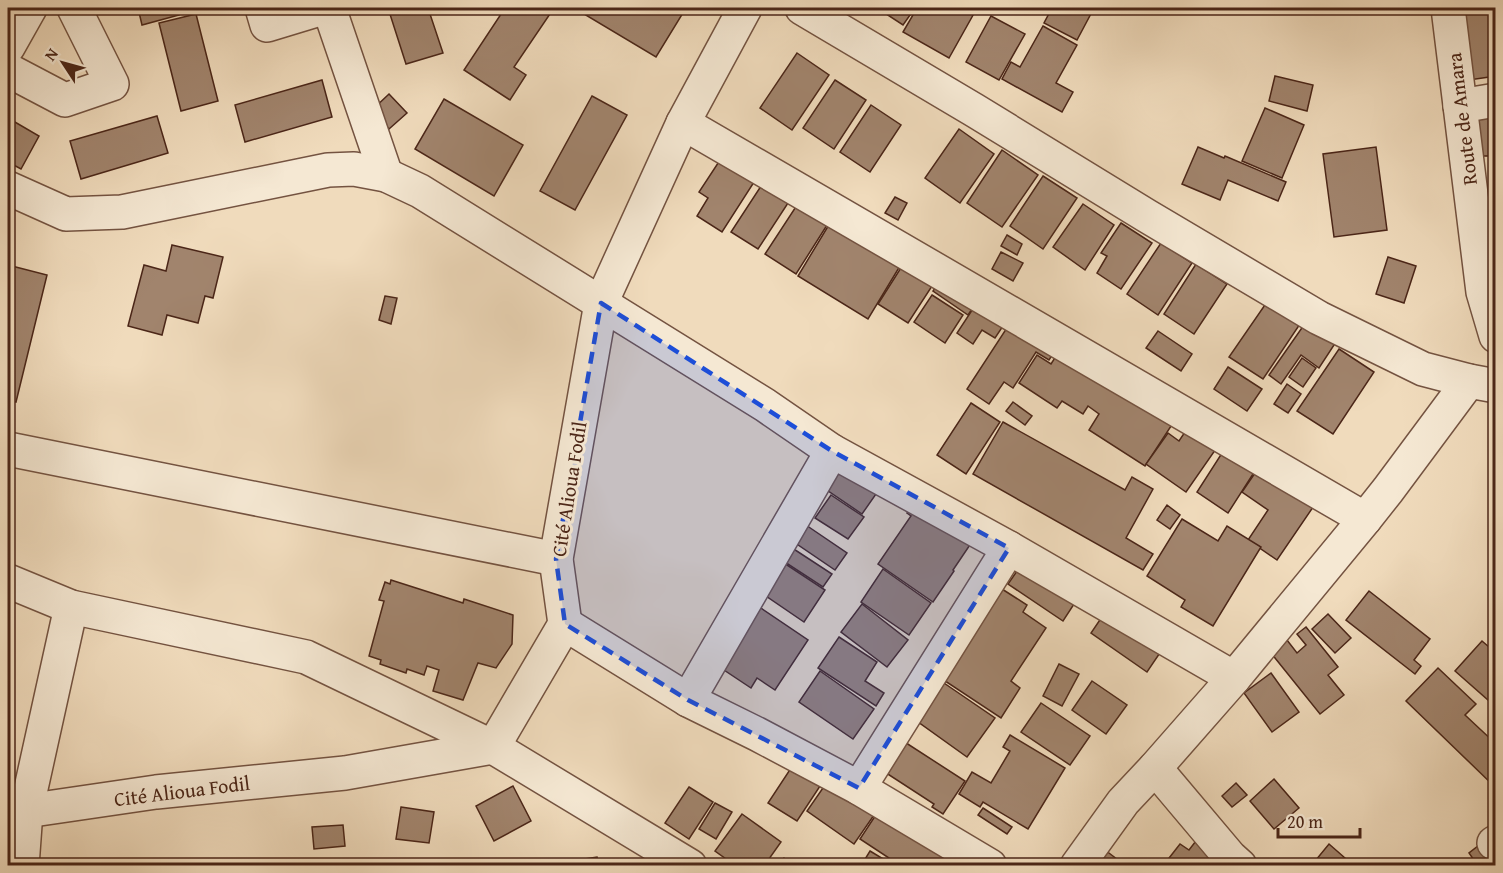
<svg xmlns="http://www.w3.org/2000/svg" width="1503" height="873" font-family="'Gentium Book Plus',serif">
<rect width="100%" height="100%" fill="#f0dbbc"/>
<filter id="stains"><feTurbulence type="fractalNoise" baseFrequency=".00333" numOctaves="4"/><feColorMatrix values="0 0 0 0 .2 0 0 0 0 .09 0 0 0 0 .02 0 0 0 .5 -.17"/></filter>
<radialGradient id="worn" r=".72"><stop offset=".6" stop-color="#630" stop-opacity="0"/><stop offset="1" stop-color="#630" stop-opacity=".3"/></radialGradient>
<!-- building -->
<g fill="#a1846d" stroke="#4b2618" stroke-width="1.5">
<path d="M138,8H177L179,15L142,25Z"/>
<path d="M388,8H428L443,53L406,64Z"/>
<path d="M505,8H554L514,67L526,75L510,100L464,70Z"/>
<path d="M574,8H686L656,57Z"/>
<path d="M877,8H915L903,25Z"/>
<path d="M917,8H977L949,58L903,32Z"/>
<path d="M1052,8H1094L1077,40L1044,23Z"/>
<path d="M1459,8H1496V76L1469,80Z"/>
<path d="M196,14L218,101L181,111L159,23Z"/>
<path d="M991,16L1025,34L999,80L966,62Z"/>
<path d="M1043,26L1077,45L1056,83L1073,92L1062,112L1002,79L1011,62L1020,67Z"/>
<path d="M797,53L829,75L792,130L760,108Z"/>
<path d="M1275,76L1313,85L1307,111L1269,101Z"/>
<path d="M322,80L332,117L245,142L235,105Z"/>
<path d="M835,80L866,100L834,149L803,128Z"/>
<path d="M389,94L407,113L389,129L372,110Z"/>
<path d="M592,96L627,115L575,210L540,191Z"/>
<path d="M444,99L523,145L494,196L415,149Z"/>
<path d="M1476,101H1496V156H1475Z"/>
<path d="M871,105L901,125L870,172L840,152Z"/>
<path d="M1265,108L1304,125L1282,178L1242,161Z"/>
<path d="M157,116L168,153L81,179L70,141Z"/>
<path d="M8,118L39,136L21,169L8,162Z"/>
<path d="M959,129L994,154L960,203L925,178Z"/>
<path d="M1198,147L1224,158L1225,156L1286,182L1278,201L1228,180L1220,200L1182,184Z"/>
<path d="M1376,147L1387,230L1334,237L1323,154Z"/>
<path d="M1002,150L1038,175L1002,227L967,203Z"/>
<path d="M722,157L756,179L722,232L697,216L708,198L699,192Z"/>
<path d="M1043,176L1077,198L1043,249L1010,226Z"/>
<path d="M763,183L790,200L758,249L731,232Z"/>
<path d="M895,197L907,203L898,220L885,213Z"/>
<path d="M799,202L829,222L796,274L765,254Z"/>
<path d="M1083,204L1114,225L1085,270L1053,247Z"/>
<path d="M833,218L903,261L868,319L798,276Z"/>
<path d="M1121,223L1152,243L1121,289L1097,273L1107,256L1101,253Z"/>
<path d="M1007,235L1022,244L1017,255L1001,246Z"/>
<path d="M1161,243L1192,263L1158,315L1127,294Z"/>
<path d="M172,245L223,257L213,298L205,296L198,323L167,315L162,335L128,326L144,265L166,271Z"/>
<path d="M1001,252L1023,263L1013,281L992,269Z"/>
<path d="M1388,257L1416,266L1404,303L1376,294Z"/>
<path d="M904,263L934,283L908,323L878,304Z"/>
<path d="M1196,264L1227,284L1194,334L1164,314Z"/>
<path d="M8,265L47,275L16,402L8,400Z"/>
<path d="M945,274L980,297L968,315L933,291Z"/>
<path d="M932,295L963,315L945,343L914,322Z"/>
<path d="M982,295L1011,314L995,338L982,330L973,344L957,333Z"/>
<path d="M385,296L397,298L391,324L379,320Z"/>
<path d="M1269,299L1302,321L1263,379L1229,357Z"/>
<path d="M1014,317L1058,346L1049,360L1036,352L1013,388L1004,382L989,404L967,389Z"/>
<path d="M1306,322L1336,342L1319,368L1301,355L1281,384L1269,375Z"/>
<path d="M1158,331L1192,354L1181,371L1146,348Z"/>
<path d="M1062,347L1175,420L1145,466L1089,430L1099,414L1088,406L1083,414L1062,401L1057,408L1019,383L1037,355L1051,364Z"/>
<path d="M1339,349L1374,372L1333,434L1297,411Z"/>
<path d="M1302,358L1316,368L1303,387L1289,377Z"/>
<path d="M1228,367L1262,389L1247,411L1214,389Z"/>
<path d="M1287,384L1301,394L1288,413L1274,404Z"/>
<path d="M1013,402L1032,416L1025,425L1006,411Z"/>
<path d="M971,403L1000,422L966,474L937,455Z"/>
<path d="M1003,422L1125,490L1132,477L1153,489L1126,538L1153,554L1143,570L973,474Z"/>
<path d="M1189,426L1218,446L1186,492L1146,464L1168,433L1179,441Z"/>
<path d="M1231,439L1262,460L1228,513L1197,492Z"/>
<path d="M835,452L883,484L862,514L815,482Z"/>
<path d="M1268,454L1324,491L1277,560L1248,540L1268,510L1242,492Z"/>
<path d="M922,490L980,530L953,570L954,571L933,602L878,564L911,516L907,513Z"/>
<path d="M831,495L864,517L848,539L815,518Z"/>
<path d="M1167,505L1180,515L1170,529L1157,520Z"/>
<path d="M1182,519L1218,541L1227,526L1261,547L1213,626L1181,607L1185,600L1147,576Z"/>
<path d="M800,521L847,553L835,570L788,538Z"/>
<path d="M783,542L832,574L823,587L774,555Z"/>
<path d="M781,561L825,590L804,622L760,592Z"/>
<path d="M1024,561L1078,598L1063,621L1008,584Z"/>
<path d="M883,569L931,603L909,635L861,602Z"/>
<path d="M391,580L463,603L464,599L513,615L512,644L496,668L478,663L463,700L433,691L439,670L427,666L424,675L407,669L406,673L380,664L381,660L369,656L384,601L379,600L385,582L390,584Z"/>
<path d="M991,582L1027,605L1023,612L1046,628L1011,681L1020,688L1001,718L939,677Z"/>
<path d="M1369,591L1430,639L1414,660L1421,666L1415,674L1346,620Z"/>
<path d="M749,600L808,640L775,690L757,678L751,688L712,662Z"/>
<path d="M1112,602L1168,641L1147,672L1091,633Z"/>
<path d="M862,604L908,640L887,667L841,632Z"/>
<path d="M1328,614L1351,638L1335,653L1312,629Z"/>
<path d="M1306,627L1338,667L1328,675L1344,695L1320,714L1271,653L1287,640L1297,653L1306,645L1297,634Z"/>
<path d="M839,637L877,662L865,681L884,693L876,706L818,668Z"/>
<path d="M1482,641L1496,653V707L1455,671Z"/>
<path d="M1059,664L1079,674L1062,706L1043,696Z"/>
<path d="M1438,668L1476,704L1465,715L1496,744V788L1406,701Z"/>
<path d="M820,671L874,709L853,739L799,702Z"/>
<path d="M1271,673L1299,712L1272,732L1244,693Z"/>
<path d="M941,681L995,718L967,757L914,719Z"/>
<path d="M1092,681L1127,705L1106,734L1072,710Z"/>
<path d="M1041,703L1090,736L1070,765L1021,732Z"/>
<path d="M1010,735L1065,768L1028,829L983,802L980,807L959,794L972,772L991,783L1010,751L1003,747Z"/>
<path d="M900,739L965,781L943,814L932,807L934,804L880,769Z"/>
<path d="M799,756L828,774L797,821L768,803Z"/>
<path d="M834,772L881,805L854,844L807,811Z"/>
<path d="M1274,779L1299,808L1274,829L1250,801Z"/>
<path d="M1236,783L1247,795L1232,807L1222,796Z"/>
<path d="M513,786L531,821L494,841L476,806Z"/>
<path d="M689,787L713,802L689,839L665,823Z"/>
<path d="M715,803L732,812L716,839L699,829Z"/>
<path d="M883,804L965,866H901L860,839Z"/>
<path d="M401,807L434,812L429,843L396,839Z"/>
<path d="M983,808L1012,827L1007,834L978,815Z"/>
<path d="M742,814L781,842L764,866H736L715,851Z"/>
<path d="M343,825L345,846L314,849L312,827Z"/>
<path d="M1496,832V866H1478L1469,853Z"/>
<path d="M1199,837L1236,866H1171L1166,862L1180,844L1189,850Z"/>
<path d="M1329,844L1353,865L1311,866Z"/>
<path d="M1105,850L1126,866H1094Z"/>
<path d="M870,851L890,863L889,866L862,864Z"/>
<path d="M597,857L599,866H531L558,862V863Z"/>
<path d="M784,858L795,866H779Z"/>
<rect x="607" y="863" width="35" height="3"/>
</g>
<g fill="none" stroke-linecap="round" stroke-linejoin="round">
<defs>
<g id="minor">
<path d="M262,8L267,25L323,8"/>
<path d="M329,8L386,175"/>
<path d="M802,8L974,110L1147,216L1319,318L1423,369L1469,381L1496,386"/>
<path d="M1448,8L1483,292L1496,336"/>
<path d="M8,47L30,8"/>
<path d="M8,70L65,100L112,84L74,8"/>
<path d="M1460,106L1496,100"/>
<path d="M683,123L1365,519"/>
<path d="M8,188L66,214L122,212L328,170L354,169L386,175L420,191L765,405L832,451L1009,548L1234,678"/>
<path d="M8,449L556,559"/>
<path d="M8,581L71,607L306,657L493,747L690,866"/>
<path d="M565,624L688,700L757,734L859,788L990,866"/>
<path d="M688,700L832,451"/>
<path d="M1155,768L1230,857L1240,866"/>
<path d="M859,788L1009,548"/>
<path d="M8,807L26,811L156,792L345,773L493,747L565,624L556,559L601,303L683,123L745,8"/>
<path d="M1494,843L1496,842"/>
<path d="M22,866L26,811L71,607"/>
<path d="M1077,866L1123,802L1155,768L1234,678L1365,519L1388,490L1469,381"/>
</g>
</defs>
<!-- minor casing -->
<use href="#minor" stroke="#745341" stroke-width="36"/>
<!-- minor -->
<use href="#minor" stroke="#f5e8d3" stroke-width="33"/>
</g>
<!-- marked area -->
<path fill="#1d4ed8" fill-opacity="0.2" stroke="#1d4ed8" stroke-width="4.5" stroke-dasharray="12 8" stroke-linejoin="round" d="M601,303L832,451L1009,548L859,788L688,700L565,624L556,559Z"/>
<g text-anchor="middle" stroke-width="6" stroke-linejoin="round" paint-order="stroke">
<!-- street labels -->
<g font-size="20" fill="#4b2618" stroke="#f5e8d3">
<text transform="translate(1462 119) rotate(-97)" y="7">Route de Amara</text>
<text transform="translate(569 489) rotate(-81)" y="7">Cité Alioua Fodil</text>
<text transform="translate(182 791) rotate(-7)" y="7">Cité Alioua Fodil</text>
</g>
</g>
<!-- margin -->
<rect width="1503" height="873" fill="none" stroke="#f0dbbc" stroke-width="30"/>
<rect x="9" y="9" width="1485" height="855" fill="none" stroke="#4b2618" stroke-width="3"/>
<rect x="15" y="15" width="1473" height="843" fill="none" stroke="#4b2618" stroke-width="1.5"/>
<!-- north arrow -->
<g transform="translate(63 63) rotate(306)" stroke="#f5e8d3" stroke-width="4.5" paint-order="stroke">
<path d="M0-4.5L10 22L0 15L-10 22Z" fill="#4b2618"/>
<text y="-9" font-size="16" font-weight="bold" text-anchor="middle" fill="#4b2618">N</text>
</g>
<!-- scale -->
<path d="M1278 828v9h82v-9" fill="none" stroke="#4b2618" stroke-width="3"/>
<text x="1287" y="828" font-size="18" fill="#4b2618" stroke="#f5e8d3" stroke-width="4.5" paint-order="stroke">20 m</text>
<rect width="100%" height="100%" filter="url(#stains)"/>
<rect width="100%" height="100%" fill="url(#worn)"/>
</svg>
